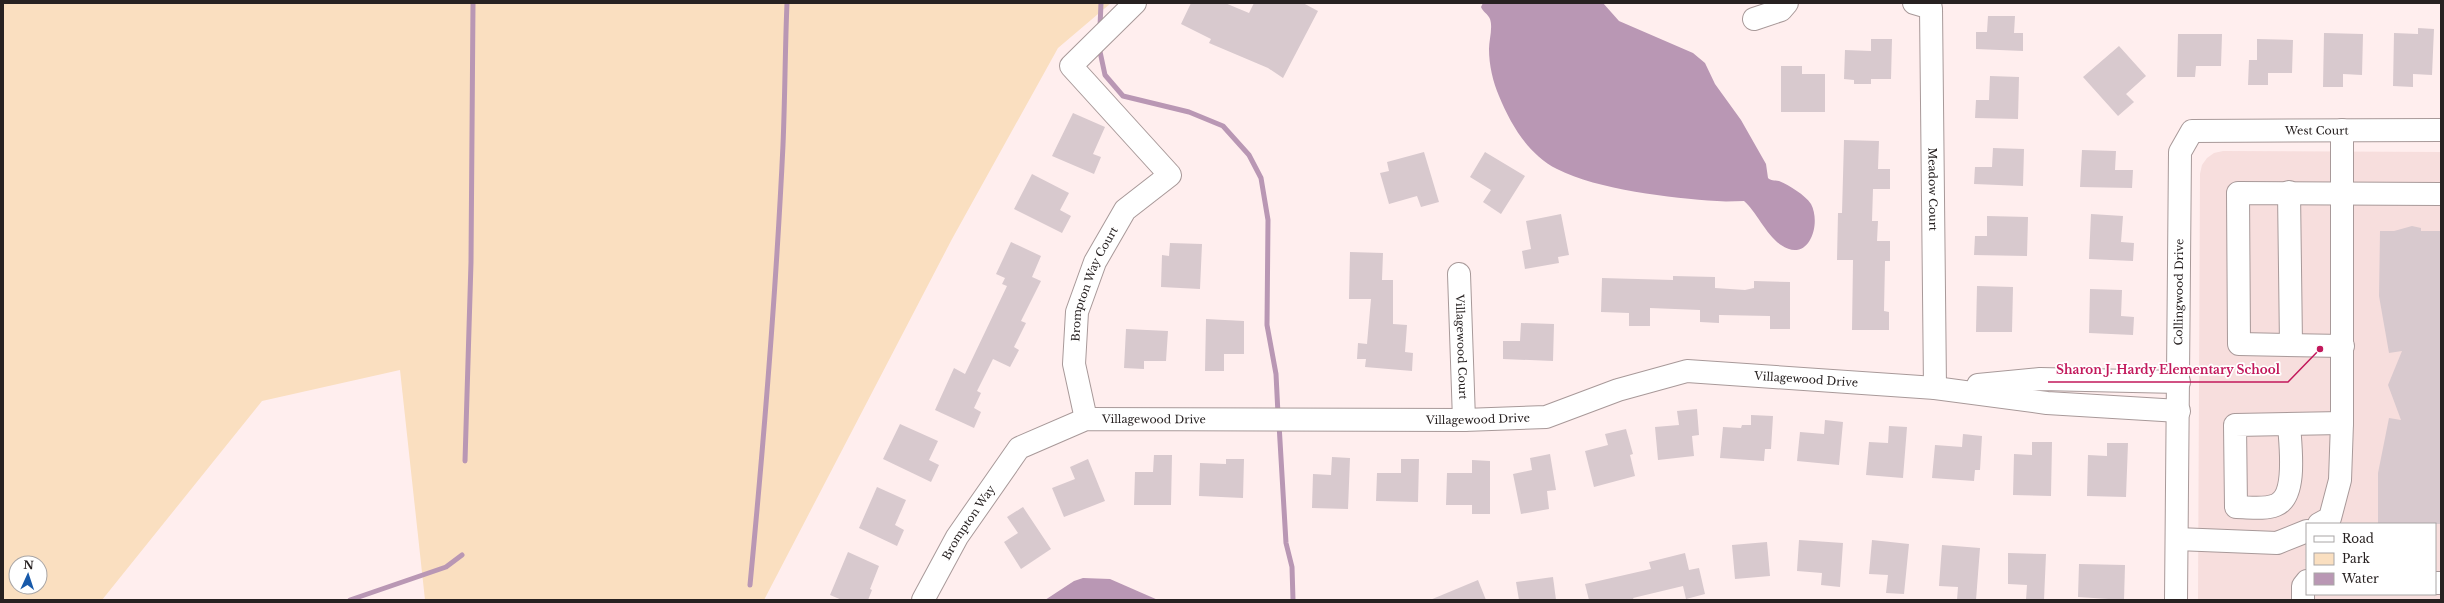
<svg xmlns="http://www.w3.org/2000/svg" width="2444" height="603" font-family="'Libre Baskerville',serif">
<rect width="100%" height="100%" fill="#fee"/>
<!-- built -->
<path fill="#f7dedd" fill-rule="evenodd" d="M2223,151L2441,152V600H2198L2200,174L2202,165L2207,158L2214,153ZM2307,524H2435V594H2307Z"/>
<!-- green -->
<path fill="#fadfc0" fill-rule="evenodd" d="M3,3H1111L1058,48L952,239L764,600H425L400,370L262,401L102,600H3ZM16,563H40V587H16Z"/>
<!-- water -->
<g fill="#b997b4">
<path d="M1483,3H1603L1619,21L1693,53L1705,63L1715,84L1741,120L1766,164L1768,178C1771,181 1774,180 1779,181C1789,185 1805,195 1811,204C1822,225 1808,264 1781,245C1766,235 1756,211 1744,201C1735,201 1726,202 1717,201C1671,198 1598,190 1557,169C1528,154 1511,125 1499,96C1493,82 1489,65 1489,49C1489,40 1493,28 1490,19C1488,14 1483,12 1481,7Z"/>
<path d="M1083,578L1110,579L1158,600H1045L1074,581Z"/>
</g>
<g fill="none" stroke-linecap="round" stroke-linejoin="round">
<!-- stream -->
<g stroke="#b997b4" stroke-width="5">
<path d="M1100,27L1101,3"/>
<path d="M1099,47L1105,75L1123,96L1189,112L1223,126L1249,155L1261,178L1268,220L1267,325L1276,374L1278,414"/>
<path d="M1279,424L1286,543L1292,567L1293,600"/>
<path d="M465,461L471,262L473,3"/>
<path d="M750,585C764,439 776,292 783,145C785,98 785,50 787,3"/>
<path d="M350,600L446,567L462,555"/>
</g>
</g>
<!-- building -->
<g fill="#d8c9ce">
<path d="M1191,3H1225L1249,13L1254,3H1303L1318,11L1283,78L1268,68L1209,43L1211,39L1181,24Z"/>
<path d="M1988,16H2015L2014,33H2023V51L1976,49V32H1987Z"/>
<path d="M2418,28L2434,29L2432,75L2413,74V87L2393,86L2394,33L2418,34Z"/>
<path d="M2324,33L2363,34L2362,75L2343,74V87H2323Z"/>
<path d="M2178,34H2222L2221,66H2196L2195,77H2177Z"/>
<path d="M1871,39H1892L1891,79H1871V84H1854V80L1844,79L1845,50L1871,51Z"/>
<path d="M2257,39L2293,40L2292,73H2268V85H2248L2249,60H2257Z"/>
<path d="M2119,46L2146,76L2126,94L2134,102L2118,116L2083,77Z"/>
<path d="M1781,66H1802V74H1825V112H1781Z"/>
<path d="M1990,76L2019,77L2018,119L1975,118L1976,100H1989Z"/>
<path d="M1073,113L1105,127L1093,154L1101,157L1094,174L1052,156Z"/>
<path d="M1844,140L1879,141L1878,169H1890V189H1873L1872,221H1878L1877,241H1890V261H1885L1884,311L1889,312V330H1852L1853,260H1837L1838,213H1842Z"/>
<path d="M1993,148L2024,149L2023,186L1974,184L1975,167H1992Z"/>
<path d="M2082,150L2116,151L2115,170H2133L2132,188L2080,187Z"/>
<path d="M1424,152L1439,202L1421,207L1417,196L1389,204L1380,173L1389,171L1387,162Z"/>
<path d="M1485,152L1525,176L1501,214L1483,202L1491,190L1470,177Z"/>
<path d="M1032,174L1069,193L1060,210L1071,216L1062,233L1014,209Z"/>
<path d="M1561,214L1569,255L1558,257L1559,263L1525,269L1522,251L1531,249L1526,221Z"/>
<path d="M2091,214L2123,216L2121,242L2134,243L2133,261L2089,259Z"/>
<path d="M1987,216L2028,217L2027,256L1974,255L1975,236H1987Z"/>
<path d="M2412,226L2421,228V231H2441V524H2378V473L2389,418L2401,420L2388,385L2402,351L2389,353L2379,296L2380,231H2394Z"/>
<path d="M1011,242L1041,256L1032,277L1041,281L1021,321L1026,323L1014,347L1019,350L1010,367L993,359L977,391L981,393L974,408L981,412L974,428L935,410L954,368L965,374L1007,286L1002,284L1005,278L996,274Z"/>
<path d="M1170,243L1202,244L1200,289L1161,287L1162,255L1169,256Z"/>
<path d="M1350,252L1383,253L1382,280H1393V324L1407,325L1405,352L1413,353L1412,371L1365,367L1366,359H1357L1358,343L1367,344L1371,299H1349Z"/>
<path d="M1673,276L1715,277V288L1745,290L1754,288V281L1790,282V329H1770V316L1719,315V323L1700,322V310L1650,308V326H1629V313L1601,312L1602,278L1673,280Z"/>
<path d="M1977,286L2013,287L2012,332H1976Z"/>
<path d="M2090,289L2122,290L2121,316L2134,317L2133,335L2089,333Z"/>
<path d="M1206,319L1244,321V354H1224V371H1205Z"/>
<path d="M1521,323L1554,324L1553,361L1503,359V341H1520Z"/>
<path d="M1126,329L1168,331L1166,361H1144V369L1124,368Z"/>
<path d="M1697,409L1699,435L1692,436L1694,456L1658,460L1655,427L1679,425L1677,411Z"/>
<path d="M1751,415L1773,416L1771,449H1765L1764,461L1720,458L1723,427L1741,428L1742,425H1751Z"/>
<path d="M1825,420L1843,422L1839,465L1797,461L1800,432L1824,434Z"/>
<path d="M900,424L938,441L929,460L939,465L931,482L883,459Z"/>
<path d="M1889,426L1907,427L1903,478L1866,475L1869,442L1888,443Z"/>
<path d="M1626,429L1633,454L1630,455L1635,476L1594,487L1585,451L1608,445L1605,434Z"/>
<path d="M1963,434L1982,436L1980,470H1975L1974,481L1932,478L1935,445L1962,447Z"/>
<path d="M2032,442H2052L2051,496L2013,495L2014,454L2032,455Z"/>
<path d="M2107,443H2128L2126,497L2087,496L2088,455L2107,456Z"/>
<path d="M1550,454L1556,490L1547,491L1549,509L1521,514L1513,474L1532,470L1530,458Z"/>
<path d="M1154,455H1172L1171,505H1134L1135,472H1153Z"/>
<path d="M1332,457L1350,458L1348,509L1312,508L1313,474L1331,475Z"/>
<path d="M1088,459L1105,501L1064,517L1052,488L1075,479L1070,467Z"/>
<path d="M1226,459H1244L1243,498L1199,496L1200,463L1226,464Z"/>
<path d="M1401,459H1419L1418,502L1376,501L1377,473H1401Z"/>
<path d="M1472,460L1490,461V514H1472V505H1446L1447,473H1472Z"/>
<path d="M877,487L906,500L895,525L904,530L897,546L859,528Z"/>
<path d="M1023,507L1051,549L1021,569L1004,542L1018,533L1007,517Z"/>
<path d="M1799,540L1843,543L1840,587L1821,585L1822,573L1797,571Z"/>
<path d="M1872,540L1909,544L1904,594L1886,593L1888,575L1869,574Z"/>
<path d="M1767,542L1770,576L1735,579L1732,545Z"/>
<path d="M1942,545L1980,548L1976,600H1957L1958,587L1939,586Z"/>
<path d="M848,552L879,566L870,589L872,590L868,600H842L830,595Z"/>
<path d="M1685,553L1689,570L1699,568L1705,594L1686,599L1683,586L1633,598L1634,600H1589L1585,584L1651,569L1649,562Z"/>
<path d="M2008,553L2046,554L2044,600H2026L2027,585L2008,584Z"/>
<path d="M2079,564L2125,565L2124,600L2078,597Z"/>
<path d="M1553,577L1556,600H1519L1516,582Z"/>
<path d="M1478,580L1486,600H1430Z"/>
</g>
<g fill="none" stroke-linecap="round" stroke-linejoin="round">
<defs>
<g id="minor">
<path id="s1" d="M1914,3L1931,8L1935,388"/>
<path d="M1754,19L1781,10L1787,3"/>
<path d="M2289,192L2291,345"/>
<path id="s2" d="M1459,274L1464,420"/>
<path d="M2343,346L2239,344L2238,193L2441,194"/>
<path d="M1978,385L2040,379L2179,382"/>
<path id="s3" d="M1086,419L1074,364L1077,312L1095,262L1125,210L1170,175L1071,66L1135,3"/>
<path d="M2289,424C2290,444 2298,496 2276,505C2264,510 2249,507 2236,507L2235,425L2342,423"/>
<path d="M2319,524L2330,518L2340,480L2342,423V130"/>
<path d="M2177,539L2277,543L2307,531"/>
<path d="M2435,583H2441"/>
<path id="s4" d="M923,600L957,537L1019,448L1086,419L1464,420L1546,417L1618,390L1687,371L1935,388L2047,403L2179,411"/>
<path id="s5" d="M2176,600L2180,152L2192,131L2441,130"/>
<path d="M2303,600V586L2307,581"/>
</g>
</defs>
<!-- minor casing -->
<use href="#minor" stroke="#a89999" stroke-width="24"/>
<!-- minor -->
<use href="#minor" stroke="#fff" stroke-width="22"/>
</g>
<g text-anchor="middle" stroke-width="3.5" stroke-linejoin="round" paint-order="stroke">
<!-- street labels -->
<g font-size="11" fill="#272121" stroke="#fff">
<text dy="4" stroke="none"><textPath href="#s5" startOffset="597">West Court</textPath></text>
<text dy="4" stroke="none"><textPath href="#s1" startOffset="199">Meadow Court</textPath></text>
<text dy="4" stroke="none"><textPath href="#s3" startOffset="140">Brompton Way Court</textPath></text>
<text dy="4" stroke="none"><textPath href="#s5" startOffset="308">Collingwood Drive</textPath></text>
<text dy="4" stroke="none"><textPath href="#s2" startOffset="73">Villagewood Court</textPath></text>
<text dy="4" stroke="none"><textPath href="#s4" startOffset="981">Villagewood Drive</textPath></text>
<text dy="4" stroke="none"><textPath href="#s4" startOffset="321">Villagewood Drive</textPath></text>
<text dy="4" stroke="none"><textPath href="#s4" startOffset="645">Villagewood Drive</textPath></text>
<text dy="4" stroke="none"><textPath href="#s4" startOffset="90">Brompton Way</textPath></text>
</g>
</g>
<!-- callouts -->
<path fill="none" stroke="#c2185b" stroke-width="1.5" d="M2320 349L2288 382H2048"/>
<circle fill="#c2185b" stroke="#fff" stroke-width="1.5" cx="2320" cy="349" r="4"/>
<g font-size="12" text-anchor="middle" font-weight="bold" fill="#c2185b" stroke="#fff" stroke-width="3.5" stroke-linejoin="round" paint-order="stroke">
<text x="2168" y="374">Sharon J. Hardy Elementary School</text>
</g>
<!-- border -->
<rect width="2444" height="603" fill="none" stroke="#272121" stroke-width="8"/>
<!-- legend -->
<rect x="2306" y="523" width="130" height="72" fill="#ffffff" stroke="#a9a6a6"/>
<rect x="2314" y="536" width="20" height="6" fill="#ffffff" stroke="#a9a6a6"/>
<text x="2342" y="543" font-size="12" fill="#272121">Road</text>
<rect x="2314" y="553" width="20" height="12" fill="#fadfc0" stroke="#a9a6a6"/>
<text x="2342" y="563" font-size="12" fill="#272121">Park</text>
<rect x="2314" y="573" width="20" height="12" fill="#b997b4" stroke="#a9a6a6"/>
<text x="2342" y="583" font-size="12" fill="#272121">Water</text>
<!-- north arrow -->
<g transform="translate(28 575) rotate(3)"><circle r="19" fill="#ffffff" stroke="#a9a6a6"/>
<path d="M0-3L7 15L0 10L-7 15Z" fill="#185aaa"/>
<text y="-6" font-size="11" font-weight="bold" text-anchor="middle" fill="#272121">N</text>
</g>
</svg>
